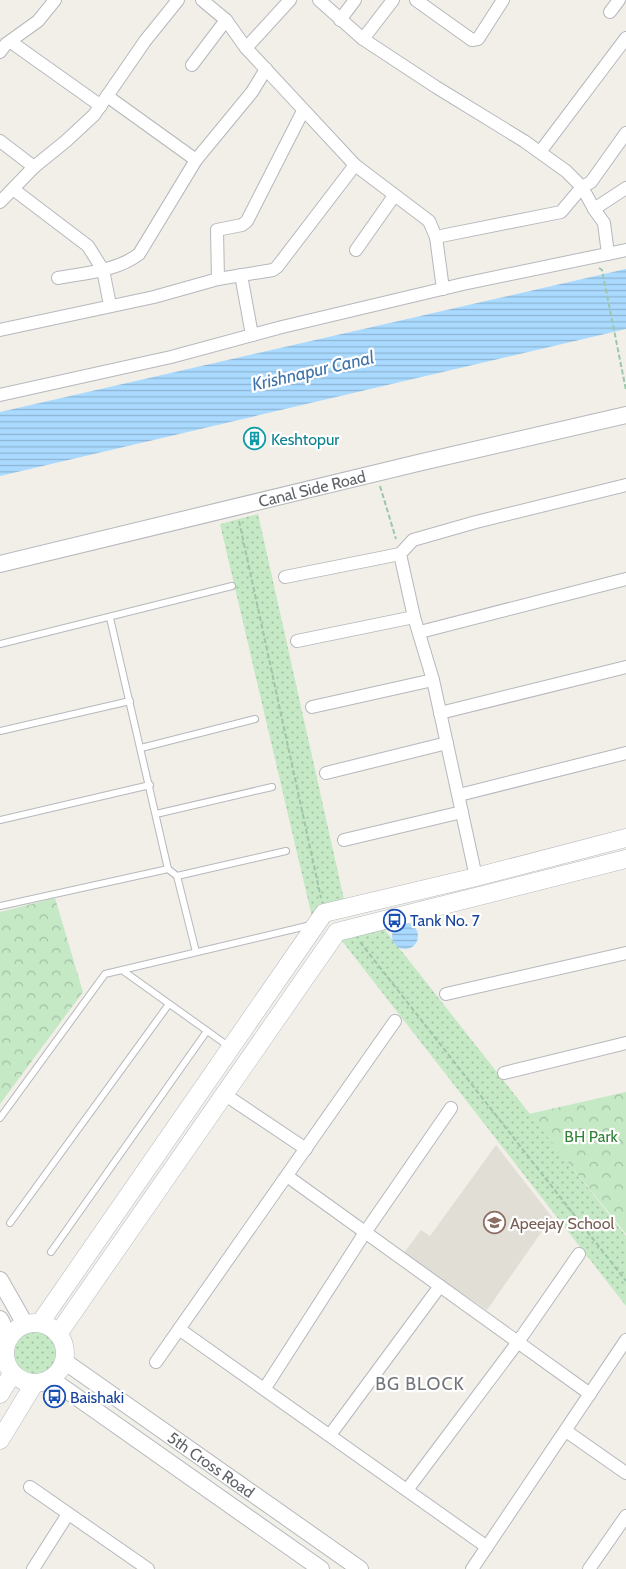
<svg xmlns="http://www.w3.org/2000/svg" width="626" height="1569" font-family="Cabin,sans-serif">
<defs>
<pattern id="grass-dots" width="8" height="8" patternUnits="userSpaceOnUse" patternTransform="scale(1.25)"><rect width="8" height="8" fill="#c5e8c5"/><path d="M2 2h.1M6 6h.1" fill="none" stroke="#a3c0a4" stroke-width="1.8" stroke-linecap="round"/></pattern>
<pattern id="park-crowns" width="20" height="18" patternUnits="userSpaceOnUse" patternTransform="scale(1.25)"><rect width="20" height="18" fill="#c5e8c5"/><path d="M2 6a3 3 0 1 1 6 0M12 15a3 3 0 1 1 6 0" fill="none" stroke="#a3c0a4"/></pattern>
<pattern id="water-rules" width="6" height="5" patternUnits="userSpaceOnUse" patternTransform="scale(1.25)"><rect width="6" height="5" fill="#aadaff"/><path d="M0 2.5h6" fill="none" stroke="#8eb4d2"/></pattern>
</defs>
<rect width="100%" height="100%" fill="#f1efe8"/>
<!-- education -->
<path fill="#e1ded6" d="M496,1145L552,1217L487,1310L403,1254L421,1230L430,1236Z"/>
<!-- grass -->
<g fill="url(#grass-dots)">
<path d="M258,514L345,904L312,917L220,524Z"/>
<path d="M381,925L626,1236V1306L339,937Z"/>
<circle cx="35" cy="1353" r="22"/>
</g>
<!-- park -->
<g fill="url(#park-crowns)">
<path d="M55,898L83,992L0,1104V912Z"/>
<path d="M626,1092V1234L529,1114Z"/>
</g>
<!-- water -->
<g fill="url(#water-rules)">
<path d="M626,269V329L0,476V412Z"/>
<circle cx="405" cy="936" r="13"/>
</g>
<g fill="none" stroke-linecap="round" stroke-linejoin="round">
<defs>
<g id="service">
<path d="M110,618L168,869L177,876L286,851"/>
<path d="M0,644L232,586"/>
<path d="M0,731L130,701"/>
<path d="M141,748L255,719"/>
<path d="M156,814L272,787"/>
<path d="M0,820L150,785"/>
<path d="M177,876L196,952"/>
<path d="M0,906L168,869"/>
<path d="M122,970L231,1048"/>
<path d="M0,1118L105,974L311,925"/>
<path d="M10,1223L169,1004"/>
<path d="M51,1252L207,1031"/>
</g>
<g id="minor">
<path d="M202,0L226,20"/>
<path d="M290,0L246,48L355,165L429,221L436,237L443,289"/>
<path d="M319,0L363,39L436,87L524,141L566,171L582,187L594,209L604,223L608,254"/>
<path d="M416,0L472,40L478,39L503,0"/>
<path d="M610,12L619,0"/>
<path d="M340,20L355,0"/>
<path d="M363,39L393,0"/>
<path d="M11,42L101,106"/>
<path d="M0,52L6,44L38,21L55,0"/>
<path d="M192,65L226,20L246,48"/>
<path d="M107,96L196,160"/>
<path d="M0,141L34,167"/>
<path d="M540,152L626,38"/>
<path d="M13,189L88,246L103,270L110,305"/>
<path d="M0,202L34,167L66,141L94,115L145,41L178,0"/>
<path d="M594,209L626,188"/>
<path d="M436,237L561,212L582,187L591,182L626,133"/>
<path d="M356,250L394,196"/>
<path d="M241,275L252,335"/>
<path d="M58,278C85,273 117,271 139,254L196,160L252,92L266,69"/>
<path d="M218,279L273,270L277,267L355,165"/>
<path d="M0,330L154,297L218,279L217,230L242,225L247,221L303,111"/>
<path d="M0,395L171,357L282,327L463,284L626,250"/>
<path d="M285,577L400,554"/>
<path d="M420,632L626,579"/>
<path d="M297,641L414,617"/>
<path d="M312,707L433,680"/>
<path d="M440,713L626,667"/>
<path d="M326,773L447,743"/>
<path d="M459,795L626,753"/>
<path d="M344,840L462,812"/>
<path d="M476,877L433,680L414,617L400,554L413,540L476,522L626,485"/>
<path d="M446,994L626,953"/>
<path d="M504,1073L626,1043"/>
<path d="M224,1094L306,1149"/>
<path d="M287,1176L590,1394"/>
<path d="M179,1329L487,1547"/>
<path d="M156,1362L395,1021"/>
<path d="M265,1388L364,1234L451,1108"/>
<path d="M566,1431L626,1473"/>
<path d="M330,1435L440,1286"/>
<path d="M30,1487L148,1569"/>
<path d="M407,1490L518,1342L579,1254"/>
<path d="M33,1569L68,1514"/>
<path d="M472,1569L626,1340"/>
<path d="M589,1569L626,1516"/>
</g>
<g id="tertiary">
<path id="s1" d="M0,564L422,462L626,415"/>
<path d="M0,1280L25,1324"/>
<path d="M0,1319L9,1337"/>
<path id="s2" d="M64,1361L360,1569"/>
<path d="M51,1379L321,1569"/>
</g>
<g id="secondary">
<circle cx="35" cy="1353" r="30"/>
<path d="M40,1323L324,913L476,877L626,838"/>
<path d="M58,1334L337,932L626,859"/>
<path d="M0,1394L12,1374"/>
<path d="M0,1440L34,1384"/>
</g>
</defs>
<!-- service casing -->
<use href="#service" stroke="#b5b8bc" stroke-width="8"/>
<!-- minor casing -->
<use href="#minor" stroke="#b5b8bc" stroke-width="14"/>
<!-- tertiary casing -->
<use href="#tertiary" stroke="#b5b8bc" stroke-width="18"/>
<!-- secondary casing -->
<use href="#secondary" stroke="#b6babf" stroke-width="19"/>
<!-- path -->
<g stroke="#9cc7a9" stroke-width="2" stroke-dasharray="5 2.5" stroke-linecap="butt">
<path d="M599,268L602,270L626,390"/>
<path d="M380,486L396,539"/>
<path d="M239,521L321,898"/>
<path d="M360,942L626,1281"/>
</g>
<!-- service -->
<use href="#service" stroke="#fff" stroke-width="6"/>
<!-- minor -->
<use href="#minor" stroke="#fff" stroke-width="12"/>
<!-- tertiary -->
<use href="#tertiary" stroke="#fff" stroke-width="16"/>
<!-- secondary -->
<use href="#secondary" stroke="#fff" stroke-width="18"/>
</g>
<!-- icons -->
<defs>
<symbol id="building-ring" viewBox="-11 -11 22 22"><circle r="9.5" fill="#fff" stroke="#0f9aa8" stroke-width="1.5"/><path d="M-4-6H4V6H1V3H-1V6H-4ZM-2.5-4.3h1.7v1.8h-1.7ZM.8-4.3h1.7v1.8H.8ZM-2.5-1h1.7V.8h-1.7ZM.8-1h1.7V.8H.8Z" fill="#0f9aa8"/></symbol>
<symbol id="bus-ring" viewBox="-11 -11 22 22"><circle r="9.5" fill="#fff" stroke="#1a4fb4" stroke-width="1.5"/><path d="M-5-6H5V4H4V6H2V4H-2V6H-4V4H-5ZM-3.5-4V0h7V-4ZM-3.5 1.2v1.5H-2V1.2ZM2 1.2v1.5H3.5V1.2Z" fill="#1a4fb4"/></symbol>
<symbol id="school-ring" viewBox="-11 -11 22 22"><circle r="9.5" fill="#fff" stroke="#8d6e63" stroke-width="1.5"/><path d="M0-5L7-2L0 1L-7-2ZM-4 1L0 2.5L4 1V4Q0 6-4 4Z" fill="#8d6e63"/></symbol>
</defs>
<g fill-rule="evenodd">
<use href="#building-ring" x="242" y="426" width="25" height="25"/>
<use href="#bus-ring" x="382" y="908" width="25" height="25"/>
<use href="#school-ring" x="482" y="1210" width="25" height="25"/>
<use href="#bus-ring" x="42" y="1384" width="25" height="25"/>
</g>
<g text-anchor="middle" stroke-width="4.5" stroke-linejoin="round" paint-order="stroke">
<!-- culture labels -->
<g font-size="16" fill="#0d838f" stroke="#fff" text-anchor="start">
<text x="271" y="445">Keshtopur</text>
</g>
<!-- street labels -->
<g font-size="16" fill="#5f6368" stroke="#fff">
<text dy="6" stroke="none"><textPath href="#s1" startOffset="321">Canal Side Road</textPath></text>
<text dy="6" stroke="none"><textPath href="#s2" startOffset="180">5th Cross Road</textPath></text>
</g>
<!-- transit labels -->
<g font-size="16" fill="#164399" stroke="#fff" text-anchor="start">
<text x="410" y="926">Tank No. 7</text>
<text x="70" y="1403">Baishaki</text>
</g>
<!-- park labels -->
<g font-size="16" fill="#348238" stroke="#fff">
<text x="591" y="1142">BH Park</text>
</g>
<!-- education labels -->
<g font-size="16" fill="#785e54" stroke="#fff" text-anchor="start">
<text x="510" y="1229">Apeejay School</text>
</g>
<!-- water labels -->
<g font-size="18" font-style="italic" fill="#4174aa" stroke="#fff">
<text transform="translate(313 371) rotate(-13)" y="6">Krishnapur Canal</text>
</g>
<!-- neighbourhood labels -->
<g font-size="18" letter-spacing="1" fill="#70757a" stroke="#fff">
<text x="420" y="1390">BG BLOCK</text>
</g>
</g>
</svg>
